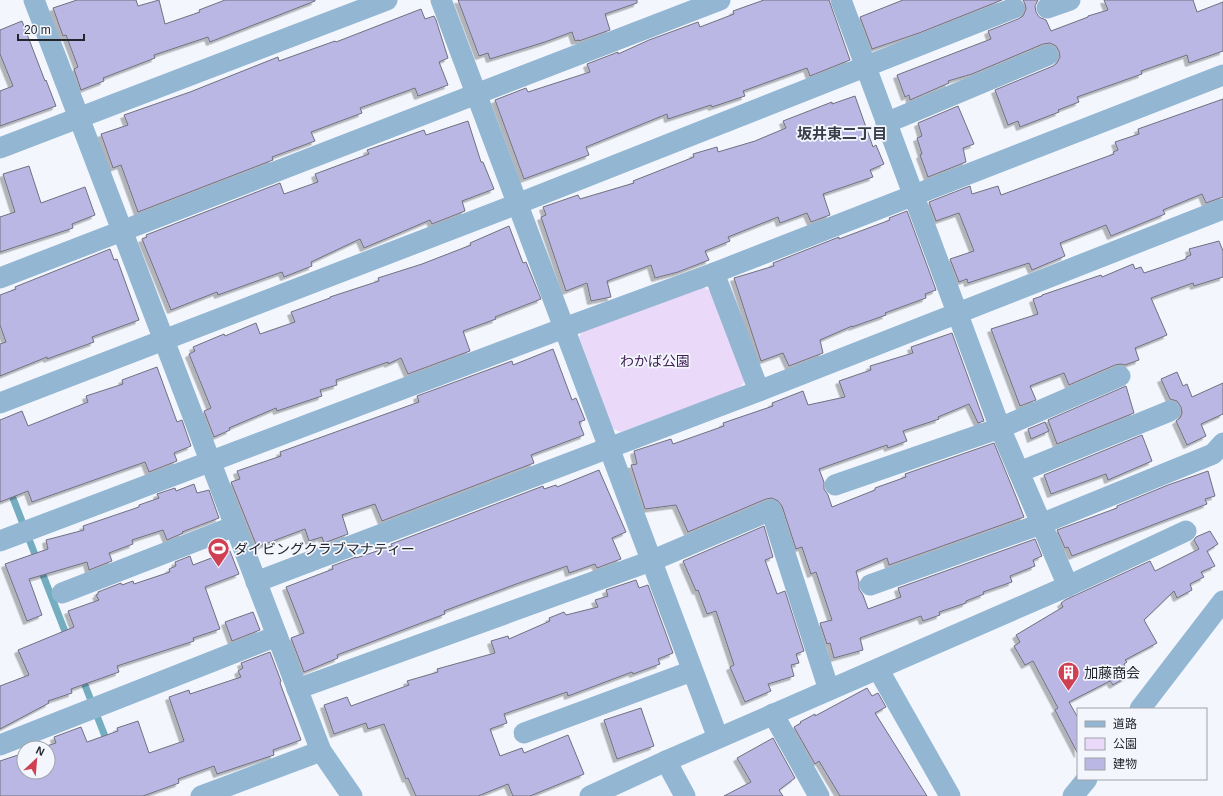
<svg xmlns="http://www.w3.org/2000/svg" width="1223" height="796" font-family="Helvetica,'Noto Sans JP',sans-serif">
<defs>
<filter id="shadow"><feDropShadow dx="-3.5" dy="3.5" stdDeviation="0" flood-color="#0004"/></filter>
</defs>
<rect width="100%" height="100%" fill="#f3f6fd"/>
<!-- green -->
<path fill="#ead9f8" d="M701,286L714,293L746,380L739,388L621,432L613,429L579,337L583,330Z"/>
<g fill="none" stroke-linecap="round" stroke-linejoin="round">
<!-- stream -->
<g stroke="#75adc0" stroke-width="7">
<path d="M9,488L68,639"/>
<path d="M81,675L108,744"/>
</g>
</g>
<!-- building -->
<g fill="#bab7e5" stroke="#71707e" filter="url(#shadow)">
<path d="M77,0H136L138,6L159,0L165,24L200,12L199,10L225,0H315V1L210,42L208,37L154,55L155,58L103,78L104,81L81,90L74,69L78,67L66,35L63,36L53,8Z"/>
<path d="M458,0H637V3L605,14L610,30L579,41V40L575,41L572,32L545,42L490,59L488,53L479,56Z"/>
<path d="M764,0H829L850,60L810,76L807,68L743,91L745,96L712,107L711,105L668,119L667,114L586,147L589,155L524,179L495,100L526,88L528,92L590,72L587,64L618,52V54L649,40L698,22L700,27L734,14L733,11Z"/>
<path d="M903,0H1002L919,33L872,49L860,17Z"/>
<path d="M1023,0H1038L1035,6L1036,12L1039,17L1046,20L1051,31L1088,17V16L1108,10L1104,0H1193L1197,12L1223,2V51L1189,63L1187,55L1141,71L1142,74L1077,97L1079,102L1058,110L1059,112L1020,127L1018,121L1008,125L995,90L1053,66L1057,63L1060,57L1059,51L1056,46L1050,43L1043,44L972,74L948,81L949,83L910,100L909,95L905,97L897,75L991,39L988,31L1018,19L1023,16L1026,9L1025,4Z"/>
<path d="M421,9L425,19L434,16L436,20L448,58L439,62L448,85L418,96L415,88L360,108L362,113L311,132L315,141L272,157L273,160L138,212L121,165L113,168L101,134L128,125L124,115L190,92L278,57L279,61L335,41L336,42Z"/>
<path d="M22,21L45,81L46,80L56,106L0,126V91L13,86L0,54V30Z"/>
<path d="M855,96L873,147L876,145L884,164L870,170L873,177L823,194L830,215L811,222L807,213L780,223L778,217L728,237L730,241L705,251L709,260L678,272L655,278L651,265L607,281L611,297L591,301L587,283L566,291L541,217L546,215L543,207L578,195L580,199L634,183L633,181L694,157L693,154L717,147L718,152L755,141L786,128L783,121L832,102V104Z"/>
<path d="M1223,99V197L1206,203L1202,194L1163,210L1165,214L1111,236L1106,225L1060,243L1065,256L1032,270L1029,263L968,283L967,279L959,282L950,259L974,251L959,213L936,221L929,202L970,186L972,194L998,186L1001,195L1114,154L1113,152L1118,150L1115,142L1139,134L1138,129Z"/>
<path d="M958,106L974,144L963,148L966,162L928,177L920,155L922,154L917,138L922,136L918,123Z"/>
<path d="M468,121L481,162H483L494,189L462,201L465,211L432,224L430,220L364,248L360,239L311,262L312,266L284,277L282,272L218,295L217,292L171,310L142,239L147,237L146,235L280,183L284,194L318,182L315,174L369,154L367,150L424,130L426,135Z"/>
<path d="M29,166L41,203L85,187L95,215L72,224L73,228L0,252V217L15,212L3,174Z"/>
<path d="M907,211L936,290L925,294L926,298L885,313L886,315L852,327V326L820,340L823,353L789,366L783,353L761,361L734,278L774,266L773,263L839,237V239L890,220L889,218Z"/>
<path d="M509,226L523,263L526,262L541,299L495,317L496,319L463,331L470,351L408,374L401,358L388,364V362L336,380L337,385L320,390L322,396L277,411L276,408L229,428L230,430L214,437L204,411L211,408L189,354L195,351L193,347L224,334L225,336L256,323L260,334L295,322L291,312L330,298V297L379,281L378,278L422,264L471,245L470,243Z"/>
<path d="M1219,241L1223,251V277L1194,286L1193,283L1151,298L1167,335L1135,348L1139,360L1125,365L1121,364L1115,365L1069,385L1064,373L1030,386L1036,400L1020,406L991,329L1038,314L1033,299L1042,296V295L1101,275L1102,277L1133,264L1135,269L1141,267L1144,273L1186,259V257L1191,255L1189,249Z"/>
<path d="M110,249L114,260L117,259L139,320L92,337L94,342L47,359V357L0,376V344L6,342L0,325V295L16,289L15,287Z"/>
<path d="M952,333L984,421L978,423L969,404L938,417L939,419L903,431L907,441L888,448L887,445L819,469L824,482V489L828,495L832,507L875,490V488L906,477L905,474L994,443L1017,499L1024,517L889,565L887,558L856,571L859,582V589L863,595L868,609L901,597L898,588L1035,539L1042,556L1033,560L1035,566L1010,576L1012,582L983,592L984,594L966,601V603L939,612L940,615L923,621L921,616L860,638L863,650L834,658L830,643L827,644L820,623L832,620L816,572L811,574L802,547L796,549L782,506L778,501L772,498L766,499L688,532L676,505L645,509L631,465L637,464L634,451L671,439L673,444L724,426L723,423L773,406L772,403L803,391L808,405L845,397L839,381L871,370L870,366L913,353L911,347Z"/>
<path d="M553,349L572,400L576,398L585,420L579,422L584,435L531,455L534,463L382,521L375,504L342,515L348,534L324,543L322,537L309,541L305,529L257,547L231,482L240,479L237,471L281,456L280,452L419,402L417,396L512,361L513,365Z"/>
<path d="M157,367L177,422L182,420L191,446L174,453L177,461L149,472L145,462L32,502L28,491L0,502V420L22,411L28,426L88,402L86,396L123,384L122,380Z"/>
<path d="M1177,372L1183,386L1187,384L1192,397L1223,383V414L1201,424L1206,436L1187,445L1176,421L1180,418L1182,413L1181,407L1177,401L1170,399L1161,379Z"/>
<path d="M1126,386L1134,413L1057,444L1048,420Z"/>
<path d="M1045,422L1049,431L1031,439L1028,429Z"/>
<path d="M1142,435L1152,461L1108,480L1106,474L1051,494L1044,475Z"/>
<path d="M599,470L626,532L612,538L621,559L597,568L595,564L569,573L567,566L519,583L444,611L445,614L337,655L338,658L304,672L291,638L304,633L286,587L333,569L332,566L356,557V558L392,546L391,544L543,486L544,489L556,485L557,487Z"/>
<path d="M1208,471L1215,496L1205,499L1207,504L1072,556L1068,547L1065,548L1057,530L1117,508V506L1168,485Z"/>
<path d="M194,484L197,493L209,490L219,518L182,532L183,533L167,540L163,530L132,540L133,544L109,553L112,561L89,570L87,562L29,579L42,615L27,621L5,564L48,549L46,540L84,530L83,526L139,507V505L159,498L157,494L175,488L176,491Z"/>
<path d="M764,526L773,557L765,560L777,594L785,591L804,651L796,654L799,663L791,665L794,676L768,684L771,691L745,702L730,667L734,665L716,611L707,614L698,590L696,591L683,561Z"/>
<path d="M1210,531L1218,544L1207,551L1215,566L1201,572L1204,577L1190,584L1192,590L1177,598L1174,591L1144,620L1157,643L1125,660L1127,662L1124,664L1130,675L1113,685L1110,681L1069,702L1078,718V754L1055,710L1058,708L1033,661L1025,665L1014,646L1020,642L1016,635L1063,607L1061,603L1065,600L1150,561L1155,571L1199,549L1194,540L1196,537Z"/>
<path d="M230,551L239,574L205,587L220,629L193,638L194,641L117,666L119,672L71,689L72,693L48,701L49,703L0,729V686L29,675L18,650L74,627L68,611L99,600L96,595L98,594V592L121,583L122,585L133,581L134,584L170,572L169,569L176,566L175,562L190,556L193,565Z"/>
<path d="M636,580L639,588L648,585L673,653L658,659L660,664L633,674L632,672L568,696L567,692L504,714L507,723L490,729L500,756L522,748L524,753L568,735L584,774L530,796H513L508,784L478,796H416L408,778L406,779L384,724L368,729L366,723L334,734L324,705L347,697L351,706L409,685L407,681L438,672L437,669L495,653L491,641L508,636L509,639L550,621L549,618L564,612L566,615L598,607L595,600L608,596L606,590Z"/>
<path d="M253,612L260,630L232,641L225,622Z"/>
<path d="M270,652L281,681L280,683L301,740L273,750L274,755L217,774L214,766L178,779L179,783L143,796H0V761L24,753V772H48V748H40L56,743L54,737L81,727L87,742L118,731L117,728L138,721L149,753L184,741L169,697L189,690L190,694L241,677L238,671L243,668L241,663Z"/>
<path d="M867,688L872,696L878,693L886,707L875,713L927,796H840L819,761L815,764L794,727L801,723L800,722L815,714V716Z"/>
<path d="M641,708L654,746L617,759L604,720Z"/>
<path d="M773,738L795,778L779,790L783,796H724L751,782L737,758Z"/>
</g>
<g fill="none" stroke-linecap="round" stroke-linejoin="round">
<!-- minor -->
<g stroke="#93b6d3" stroke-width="21">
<path d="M34,0L321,751L352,796"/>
<path d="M441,0L718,738"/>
<path d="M841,0L1000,428L1068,586"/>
<path d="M1047,8L1070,0"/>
<path d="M886,123L1048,55"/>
<path d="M0,148L387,0"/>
<path d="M714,273L759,391"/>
<path d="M0,278L720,0"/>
<path d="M0,403L517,204L1014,8"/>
<path d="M1019,472L1170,411"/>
<path d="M835,485L1000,428L1120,376"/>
<path d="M0,541L564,328L714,273L1223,75"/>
<path d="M256,582L759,391L1223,209"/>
<path d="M870,585L1041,524L1213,454L1223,443"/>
<path d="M62,593L235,526"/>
<path d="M878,669L950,796"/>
<path d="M297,689L651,561L771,510L829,690"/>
<path d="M1140,709L1223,601"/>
<path d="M773,714L819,796"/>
<path d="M524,733L692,671"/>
<path d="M0,745L277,636"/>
<path d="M666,761L685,796"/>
<path d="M201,796L321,751"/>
<path d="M590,796L666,761L1068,586L1186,531"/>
<path d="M1073,796L1087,779"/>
</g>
</g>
<!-- icons -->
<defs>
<symbol id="stadium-pin" viewBox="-11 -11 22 30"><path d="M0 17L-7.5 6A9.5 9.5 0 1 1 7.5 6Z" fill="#d04053" stroke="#f3f6fd"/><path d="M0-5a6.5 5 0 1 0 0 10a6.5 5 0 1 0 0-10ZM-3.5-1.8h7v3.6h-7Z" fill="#fff"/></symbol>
<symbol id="building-pin" viewBox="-11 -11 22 30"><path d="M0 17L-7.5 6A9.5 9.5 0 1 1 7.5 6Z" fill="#d04053" stroke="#f3f6fd"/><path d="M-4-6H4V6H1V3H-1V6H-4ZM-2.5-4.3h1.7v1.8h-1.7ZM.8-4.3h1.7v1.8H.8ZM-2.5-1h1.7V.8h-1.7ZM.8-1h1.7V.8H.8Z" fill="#fff"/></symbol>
</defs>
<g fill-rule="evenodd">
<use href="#stadium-pin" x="206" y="536" width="25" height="34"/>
<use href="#building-pin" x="1056" y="660" width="25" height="34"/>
</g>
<g text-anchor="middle" stroke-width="3.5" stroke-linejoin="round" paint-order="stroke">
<!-- park labels -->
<g font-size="14" fill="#422256" stroke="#f3f6fd">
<text x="655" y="366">わかば公園</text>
</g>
<!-- poi labels -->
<g font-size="14" fill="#24262c" stroke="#f3f6fd" text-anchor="start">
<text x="234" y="554">ダイビングクラブマナティー</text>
<text x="1084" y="678">加藤商会</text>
</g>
<!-- neighbourhood labels -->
<g font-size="15" font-weight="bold" fill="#373d49" stroke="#f3f6fd">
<text x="842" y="139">坂井東二丁目</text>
</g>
</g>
<!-- legend -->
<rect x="1077" y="708" width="130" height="72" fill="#f3f6fd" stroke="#a0a3a9"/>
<rect x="1085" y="721" width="20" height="6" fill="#93b6d3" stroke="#a0a3a9"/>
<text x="1113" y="728" font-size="12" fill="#24262c">道路</text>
<rect x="1085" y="738" width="20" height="12" fill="#ead9f8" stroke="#a0a3a9"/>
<text x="1113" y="748" font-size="12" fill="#24262c">公園</text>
<rect x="1085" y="758" width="20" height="12" fill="#bab7e5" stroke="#a0a3a9"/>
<text x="1113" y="768" font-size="12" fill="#24262c">建物</text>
<!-- north arrow -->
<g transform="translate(36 760) rotate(26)"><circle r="19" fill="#f3f6fd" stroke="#a0a3a9"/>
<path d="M0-3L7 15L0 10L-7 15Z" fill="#d04053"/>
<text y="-6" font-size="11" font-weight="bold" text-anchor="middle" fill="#24262c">N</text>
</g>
<!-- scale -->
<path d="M18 34v6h66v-6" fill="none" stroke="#24262c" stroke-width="2"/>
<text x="24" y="34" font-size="12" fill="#24262c" stroke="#f3f6fd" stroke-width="3" paint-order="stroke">20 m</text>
</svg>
